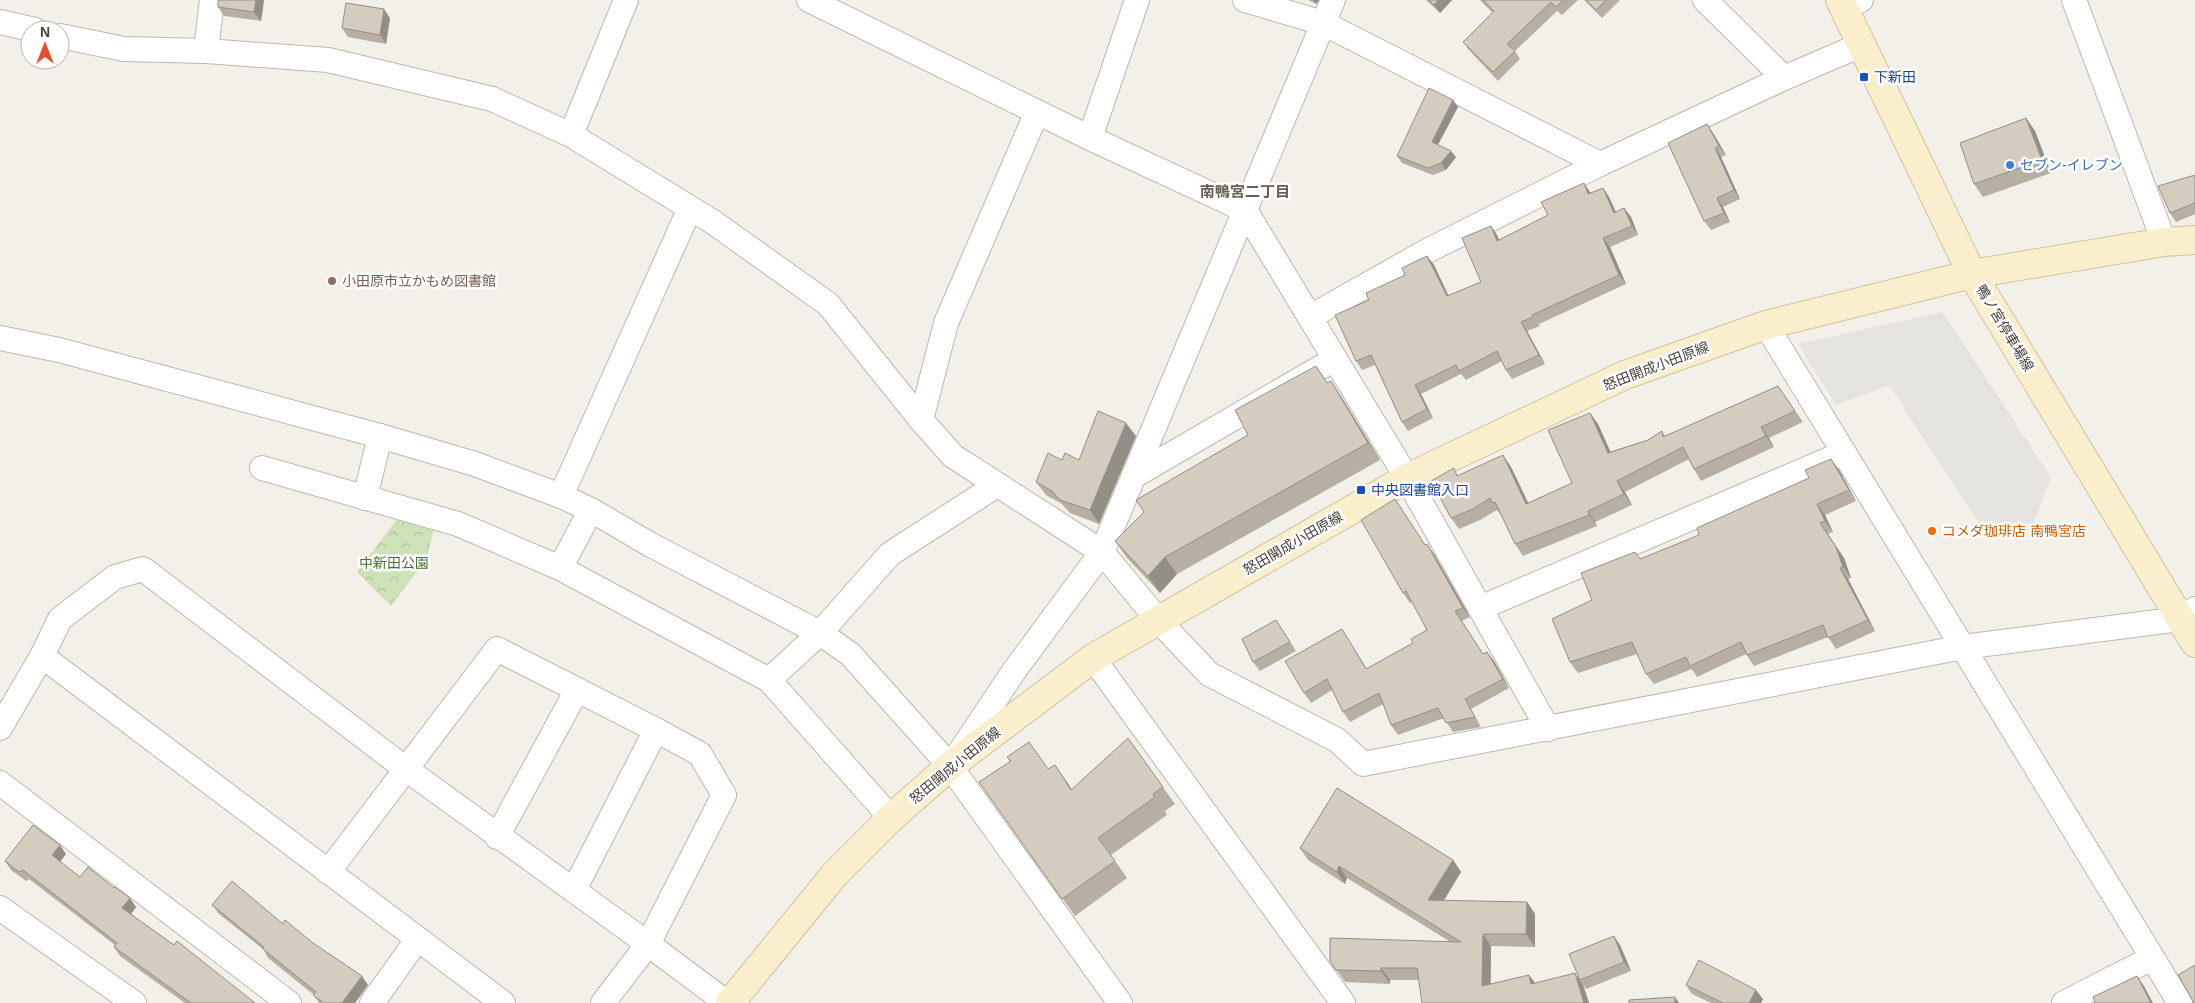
<svg xmlns="http://www.w3.org/2000/svg" width="2195" height="1003" font-family="Helvetica,'Noto Sans JP',sans-serif">
<defs>
<pattern id="forest-crowns" width="20" height="18" patternUnits="userSpaceOnUse" patternTransform="scale(1.25)"><rect width="20" height="18" fill="#cde2b6"/><path d="M2 6a3 3 0 1 1 6 0M12 15a3 3 0 1 1 6 0" fill="none" stroke="#b1c39d"/></pattern>
</defs>
<rect width="100%" height="100%" fill="#f3f0e9"/>
<!-- forest -->
<path fill="url(#forest-crowns)" d="M400,515L435,524L427,558L391,606L357,572Z"/>
<!-- parking -->
<path fill="#e4e3e0" d="M1942,312L2051,477L2031,530L1984,531L1889,385L1836,405L1798,344Z"/>
<g fill="none" stroke-linecap="round" stroke-linejoin="round">
<defs>
<g id="street">
<path d="M809,0L1090,138L1245,210L1407,478L1548,729"/>
<path d="M1245,0L1323,23L1600,164"/>
<path d="M1705,0L1784,78"/>
<path d="M2074,0L2164,242"/>
<path d="M1843,7L1861,0"/>
<path d="M0,22L35,30"/>
<path d="M60,36L124,49L206,51L328,60L492,99L571,135L713,222L828,304L921,420L953,456L1102,552L1158,620L1209,674L1337,740L1363,764L1963,647L2180,619L2195,609"/>
<path d="M206,51L212,0"/>
<path d="M571,135L626,0"/>
<path d="M1090,138L1137,0"/>
<path d="M1310,317L1427,251L1600,164L1784,78L1863,44"/>
<path d="M1766,325L2180,1003"/>
<path d="M0,338L59,350L380,436L475,464L561,496L591,510L651,545L820,633L850,654L950,766L1120,1003"/>
<path d="M921,420L946,323L1037,112"/>
<path d="M262,468L458,524L560,568L769,680L891,818"/>
<path d="M1134,476L1335,359"/>
<path d="M561,496L690,208"/>
<path d="M365,498L380,436"/>
<path d="M560,568L591,510"/>
<path d="M1480,608L1844,453"/>
<path d="M1093,658L1343,1003"/>
<path d="M769,680L820,633L890,554L997,485"/>
<path d="M0,728L42,656"/>
<path d="M956,758L1014,671L1102,552L1333,0"/>
<path d="M0,783L289,1003"/>
<path d="M497,837L577,690"/>
<path d="M328,872L497,649L656,730L700,754L724,795L648,944L406,769L143,569L115,577L60,619L42,656L503,1003"/>
<path d="M574,890L656,730"/>
<path d="M0,908L134,1003"/>
<path d="M372,1003L417,940"/>
<path d="M603,1003L648,944L727,1003"/>
<path d="M2064,1003L2152,958"/>
</g>
<g id="secondary">
<path d="M1840,0L1972,274L2195,643"/>
<path d="M730,1003L835,874L891,818L950,766L1093,658L1407,478L1625,375L1766,325L1972,274L2164,242L2195,240"/>
</g>
</defs>
<!-- street casing -->
<use href="#street" stroke="#bdb8ac" stroke-width="26"/>
<!-- secondary casing -->
<use href="#secondary" stroke="#cdc29d" stroke-width="30"/>
<!-- street -->
<use href="#street" stroke="#fff" stroke-width="24"/>
<!-- secondary -->
<use href="#secondary" stroke="#f9efcd" stroke-width="28"/>
</g>
<!-- wall -->
<g fill="#b5afa4">
<path d="M218,0H264L261,21L224,16L218,7Z"/>
<path d="M1308,0H1319L1316,4Z"/>
<path d="M1426,0H1452L1440,13Z"/>
<path d="M1480,0H1578L1562,15L1557,11L1515,51L1520,59L1498,81L1469,50L1463,42L1493,13Z"/>
<path d="M1584,0H1620L1602,18Z"/>
<path d="M390,18L386,44L348,37L342,28Z"/>
<path d="M1453,100L1458,107L1438,145L1456,157L1446,170L1433,175L1402,163L1397,156Z"/>
<path d="M2026,118L2035,131L2051,173L1983,197L1974,184Z"/>
<path d="M1707,124L1713,133L1726,155L1721,157L1740,199L1723,207L1730,222L1711,230L1704,221Z"/>
<path d="M2195,175V214L2176,222L2170,213Z"/>
<path d="M1603,188L1609,197L1616,212L1624,208L1631,217L1638,235L1610,247L1626,284L1539,324L1540,326L1527,331L1545,364L1512,379L1506,370L1502,361L1466,380L1461,374L1421,394L1433,418L1408,431L1402,422L1375,365L1362,370L1356,361L1369,300L1405,275L1427,256L1434,265L1448,296L1481,282L1491,226L1497,235L1499,240L1548,215L1590,192L1591,193Z"/>
<path d="M1316,366L1327,383L1342,398L1380,460L1177,574L1160,593L1127,558L1115,541L1248,435Z"/>
<path d="M1778,386L1803,422L1769,438L1774,447L1701,481L1694,469L1689,459L1625,492L1632,505L1595,522L1597,526L1523,556L1515,544L1501,514H1500L1497,510L1480,520L1459,529L1451,518L1459,475L1511,467L1528,503L1572,483L1598,424L1610,452L1648,440L1662,431L1665,436Z"/>
<path d="M1136,436L1099,524L1070,513L1062,504L1046,495L1036,482L1062,460H1079Z"/>
<path d="M1831,459L1839,470L1856,501L1825,515L1833,532L1828,534L1844,558L1851,578L1848,579L1875,631L1836,649L1828,637L1754,666L1746,654L1697,677L1692,669L1654,684L1646,674L1637,654L1578,673L1570,662L1592,600L1640,559L1699,535L1809,478Z"/>
<path d="M1425,545L1434,554L1470,617L1462,621L1483,654L1494,661L1509,688L1471,709L1481,727L1453,732L1444,718L1398,735L1391,725L1383,704L1350,722L1343,712L1332,690L1311,703L1304,693L1348,639L1367,669L1413,643L1427,630L1412,602L1410,603L1403,593Z"/>
<path d="M1276,620L1296,651L1260,671L1253,662Z"/>
<path d="M1128,738L1175,804L1165,811L1167,815L1111,855L1127,878L1075,916L979,782L1010,762L1007,757L1048,769L1067,782L1072,790Z"/>
<path d="M1300,848L1453,860L1461,872L1444,901L1527,902L1535,914V947L1491,946V984L1529,975L1535,983L1580,980L1620,945L1631,971L1586,989L1583,985L1589,1003L1419,980H1390V984L1345,982L1330,961L1449,941L1347,878L1345,884L1308,860Z"/>
<path d="M66,854L60,862L80,877L136,907L131,914L255,1003H185L120,956L114,947L115,945L29,879L26,881L11,870L5,861Z"/>
<path d="M212,905L283,924L313,943L368,985L355,1003H319L314,995L268,958L264,950L219,914Z"/>
<path d="M1686,985L1763,999L1761,1003H1711L1692,994Z"/>
</g>
<!-- shaded-wall -->
<g fill="#948f86">
<path d="M256,0H264L261,21L254,12Z"/>
<path d="M1313,0H1319L1316,4Z"/>
<path d="M1438,0H1452L1440,13L1434,5Z"/>
<path d="M384,9L390,18L386,44L380,35Z"/>
<path d="M1453,100L1458,107L1436,148L1432,142Z"/>
<path d="M2026,118L2035,131L2051,173L2042,160Z"/>
<path d="M1707,124L1713,133L1726,155L1719,146Z"/>
<path d="M1715,148L1721,157L1740,199L1734,190Z"/>
<path d="M1451,151L1456,157L1446,170L1441,163Z"/>
<path d="M1584,183L1590,192L1594,203L1588,194Z"/>
<path d="M1603,188L1609,197L1620,222L1614,213Z"/>
<path d="M1717,198L1723,207L1730,222L1724,213Z"/>
<path d="M1624,208L1631,217L1638,235L1632,226Z"/>
<path d="M1491,226L1497,235L1503,250L1497,241Z"/>
<path d="M1603,238L1610,247L1626,284L1619,275Z"/>
<path d="M1427,256L1434,265L1453,305L1447,296Z"/>
<path d="M1521,322L1527,331L1545,364L1539,355Z"/>
<path d="M1331,381L1342,398L1380,460L1368,443Z"/>
<path d="M1415,385L1421,394L1433,418L1427,409Z"/>
<path d="M1590,413L1598,424L1616,464L1608,453Z"/>
<path d="M1126,423L1136,436L1099,524L1090,510Z"/>
<path d="M1761,427L1769,438L1774,447L1766,436Z"/>
<path d="M1503,455L1511,467L1534,515L1526,504Z"/>
<path d="M1831,459L1839,470L1856,501L1849,490Z"/>
<path d="M1617,481L1625,492L1632,505L1624,494Z"/>
<path d="M1817,504L1825,515L1833,532L1825,521Z"/>
<path d="M1588,511L1595,522L1597,526L1589,515Z"/>
<path d="M1820,523L1844,558L1851,578L1843,567Z"/>
<path d="M1427,544L1434,554L1470,617L1463,608Z"/>
<path d="M1165,557L1177,574L1160,593L1148,576Z"/>
<path d="M1840,568L1848,579L1875,631L1868,620Z"/>
<path d="M1487,652L1494,661L1509,688L1503,679Z"/>
<path d="M1055,765L1067,782L1083,808L1071,790Z"/>
<path d="M60,845L66,854L58,864L52,855Z"/>
<path d="M1453,860L1461,872L1436,912L1428,900Z"/>
<path d="M1339,866L1347,878L1345,884L1337,872Z"/>
<path d="M130,898L136,907L129,917L122,908Z"/>
<path d="M1527,902L1535,914V947L1526,934Z"/>
<path d="M1483,934L1491,946L1490,998L1482,986Z"/>
<path d="M1614,936L1620,945L1631,971L1624,962Z"/>
<path d="M1381,968L1390,980V984L1381,971Z"/>
<path d="M1575,973L1583,985L1589,1003H1584Z"/>
<path d="M1529,975L1538,987L1531,984Z"/>
<path d="M362,976L368,985L355,1003H342Z"/>
<path d="M2137,976L2144,986L2153,1003H2151Z"/>
<path d="M1756,990L1763,999L1761,1003H1749Z"/>
<path d="M1675,997L1679,1003H1675Z"/>
</g>
<!-- building -->
<g fill="#d3ccbf" stroke="#948f86">
<path d="M218,0H256L254,12L218,7Z"/>
<path d="M1429,0H1438L1434,5Z"/>
<path d="M1483,0H1563L1556,7L1551,2L1507,44L1515,51L1493,72L1463,42L1494,11Z"/>
<path d="M1586,0H1606L1596,10Z"/>
<path d="M346,3L384,9L380,35L342,28Z"/>
<path d="M1429,88L1453,100L1432,142L1451,151L1441,163L1428,168L1397,156Z"/>
<path d="M2026,118L2042,160L1974,184L1960,143Z"/>
<path d="M1707,124L1719,146L1715,148L1734,190L1717,198L1724,213L1704,221L1668,143Z"/>
<path d="M2195,175V203L2170,213L2158,186Z"/>
<path d="M1584,183L1588,194L1603,188L1614,213L1624,208L1632,226L1603,238L1619,275L1532,315L1533,317L1521,322L1539,355L1506,370L1497,351L1459,371L1456,365L1415,385L1427,409L1402,422L1371,355L1356,361L1335,315L1369,300L1366,293L1405,275L1402,268L1427,256L1447,296L1481,282L1462,238L1491,226L1497,241L1548,215L1541,202Z"/>
<path d="M1316,366L1327,383L1331,381L1368,443L1165,557L1148,576L1115,541L1144,512L1136,500L1248,435L1235,410Z"/>
<path d="M1778,386L1795,411L1761,427L1766,436L1694,469L1683,447L1617,481L1624,494L1588,511L1589,515L1515,544L1495,502L1492,503L1490,498L1473,509L1451,518L1431,481L1454,468L1457,476L1503,455L1526,504L1572,483L1548,430L1590,413L1608,453L1648,440L1662,431L1663,437Z"/>
<path d="M1098,411L1126,423L1090,510L1060,500L1052,491L1036,482L1048,453L1062,460L1065,453L1079,460Z"/>
<path d="M1831,459L1849,490L1817,504L1825,521L1820,523L1836,547L1843,567L1840,568L1868,620L1828,638L1823,625L1747,655L1741,642L1690,666L1686,657L1646,674L1632,642L1570,662L1552,619L1592,600L1581,573L1635,552L1640,559L1699,535L1697,528L1809,478L1805,470Z"/>
<path d="M1395,499L1425,545L1427,544L1463,608L1455,611L1483,654L1487,652L1503,679L1465,699L1475,717L1446,723L1438,708L1391,725L1379,693L1343,712L1327,679L1304,693L1285,661L1342,629L1366,669L1413,643L1411,639L1427,630L1406,591L1403,593L1361,520Z"/>
<path d="M1276,620L1290,642L1253,662L1242,639Z"/>
<path d="M1128,738L1163,787L1153,794L1155,797L1098,838L1115,861L1062,899L979,782L1011,761L1007,757L1029,742L1048,769L1055,765L1071,790Z"/>
<path d="M1337,788L1453,860L1428,900L1527,902L1526,934H1483L1482,986L1529,975L1531,984L1575,973L1584,1003H1422L1417,968H1381V971L1336,970L1330,961V938L1461,942L1339,866L1337,872L1300,848Z"/>
<path d="M33,825L60,845L52,855L80,877L88,867L114,888L115,887L130,898L122,908L174,945L177,941L255,1003H191L114,947L117,943L23,870L19,872L5,861Z"/>
<path d="M232,881L283,924L285,920L313,943L362,976L342,1003H324L313,995L316,992L262,948L264,947L212,905Z"/>
<path d="M1614,936L1624,962L1580,980L1569,954Z"/>
<path d="M1699,960L1756,990L1749,1003H1723L1686,985Z"/>
<path d="M2195,965V1003H2194L2178,975Z"/>
<path d="M2137,976L2151,1003H2095L2093,997Z"/>
<path d="M1675,997V1003H1629V1000Z"/>
</g>
<!-- markers -->
<g fill="#1a4fb4" stroke="#fff" stroke-width="2">
<rect x="1859" y="72" width="10" height="10" rx="2.5"/>
<rect x="1356" y="485" width="10" height="10" rx="2.5"/>
</g>
<circle fill="#3f7fe0" stroke="#fff" stroke-width="2" cx="2010" cy="165" r="5"/>
<circle fill="#8d6e63" stroke="#fff" stroke-width="2" cx="332" cy="281" r="5"/>
<circle fill="#e8710a" stroke="#fff" stroke-width="2" cx="1932" cy="531" r="5"/>
<g text-anchor="middle" stroke-width="5" stroke-linejoin="round" paint-order="stroke">
<!-- transit labels -->
<g font-size="14" fill="#164399" stroke="#fff" text-anchor="start">
<text x="1874" y="82">下新田</text>
<text x="1371" y="495">中央図書館入口</text>
</g>
<!-- shop labels -->
<g font-size="14" fill="#366cbe" stroke="#fff" text-anchor="start">
<text x="2020" y="170">セブン-イレブン</text>
</g>
<!-- education labels -->
<g font-size="14" fill="#785e54" stroke="#fff" text-anchor="start">
<text x="342" y="286">小田原市立かもめ図書館</text>
</g>
<!-- street labels -->
<g font-size="14" fill="#454038" stroke="#fff">
<text transform="translate(2005 328) rotate(59)" y="5">鴨ノ宮停車場線</text>
<text transform="translate(1656 366) rotate(-21)" y="5">怒田開成小田原線</text>
<text transform="translate(1293 543) rotate(-30)" y="5">怒田開成小田原線</text>
<text transform="translate(955 765) rotate(-39)" y="5">怒田開成小田原線</text>
</g>
<!-- food labels -->
<g font-size="14" fill="#c56008" stroke="#fff" text-anchor="start">
<text x="1942" y="536">コメダ珈琲店 南鴨宮店</text>
</g>
<!-- park labels -->
<g font-size="14" fill="#487131" stroke="#fff">
<text x="394" y="568">中新田公園</text>
</g>
<!-- neighbourhood labels -->
<g font-size="15" font-weight="bold" fill="#675e50" stroke="#fff">
<text x="1245" y="197">南鴨宮二丁目</text>
</g>
</g>
<!-- north arrow -->
<g transform="translate(45 45)"><circle r="24" fill="#ffffff" stroke="#b5b3af"/>
<path d="M0-4L9 19L0 12L-9 19Z" fill="#e34f30"/>
<text y="-8" font-size="14" font-weight="bold" text-anchor="middle" fill="#454038">N</text>
</g>
</svg>
